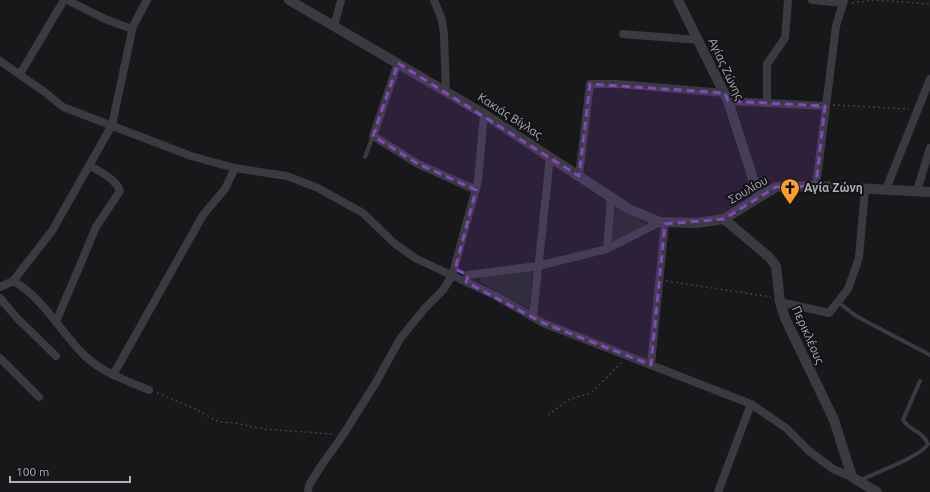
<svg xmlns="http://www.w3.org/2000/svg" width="930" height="492" font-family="Ubuntu,sans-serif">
<rect width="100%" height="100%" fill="#18181a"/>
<!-- green -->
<g fill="#1d261e">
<path d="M613,204L644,223V227L610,243Z"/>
<path d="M533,270L529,309L480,282L482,276Z"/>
</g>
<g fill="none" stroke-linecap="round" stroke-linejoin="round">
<!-- path -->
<g stroke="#3f4247" stroke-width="1.5" stroke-dasharray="2 3" stroke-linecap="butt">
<path d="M852,3L875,0L930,4"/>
<path d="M833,105L909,109"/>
<path d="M666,281L771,297"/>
<path d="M157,393L193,408L219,422L235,423L263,429L333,434"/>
<path d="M548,415L570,399L591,393L622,362"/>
</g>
<!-- service -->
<g stroke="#393b40" stroke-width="4">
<path d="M365,157L373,136"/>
<path d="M838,302L856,316L930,355"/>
<path d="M859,481C876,472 919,458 928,444C923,431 910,431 903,420L920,381"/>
</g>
<!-- minor -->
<g stroke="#393b40" stroke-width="8">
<path d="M67,0L105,19L132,29"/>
<path d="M434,0L442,20L444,35L446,92"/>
<path d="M812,0L843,3"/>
<path d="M334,26L341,0"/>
<path d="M623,34L698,40"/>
<path d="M0,61L46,93L63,107L191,156L235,168L287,176L318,188L363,213L394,243L415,258L496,296L543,323L751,404L786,428L809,451L833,469L852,477"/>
<path d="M398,63L373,136L418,164L476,190"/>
<path d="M20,74L64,0"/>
<path d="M728,101L825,106"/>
<path d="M767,103V64L785,38L788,0"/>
<path d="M579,176L590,84H618L725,93"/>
<path d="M816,186L836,26L844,0"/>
<path d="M886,189L930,79"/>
<path d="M917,191L930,148"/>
<path d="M607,249L611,197"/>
<path d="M13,281C44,298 60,332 85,356C103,373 127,381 149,390"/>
<path d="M466,282L468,275L538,266L607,249L660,222"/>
<path d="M0,287L13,281L52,231L112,125L133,26L147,0"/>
<path d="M0,298L17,318L56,356"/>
<path d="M780,302L829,313L848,289L859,258L865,189"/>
<path d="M533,317L550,157"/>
<path d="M56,322L96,227L120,191C116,179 100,172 89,165"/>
<path d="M0,358L39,397"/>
<path d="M651,365L665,223"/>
<path d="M113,375L203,215L225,189L235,168"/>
<path d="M308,492L309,485L321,466L343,435L375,384L400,339L425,308L443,290L452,276L478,181L484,114"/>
<path d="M718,492L751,404"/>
</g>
<!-- tertiary -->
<g stroke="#393b40" stroke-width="10">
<path d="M289,0L484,114L629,209L660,222L697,223L724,219L776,187L816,186L930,192"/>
<path d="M678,0L728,101L759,197"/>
<path d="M724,219L769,257L776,266L780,302L785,318L834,420L852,477L877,492"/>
</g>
</g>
<!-- marked area -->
<path fill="#8447be" fill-opacity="0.2" stroke="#8447be" stroke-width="3" stroke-dasharray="8 5" stroke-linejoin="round" d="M398,63L579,176L590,84L725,93L728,101L825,106L816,186L776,187L724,219L665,224L651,365L543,323L466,282L468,275L455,269L476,190L418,164L373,136Z"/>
<!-- icons -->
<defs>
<symbol id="church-pin" viewBox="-11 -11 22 30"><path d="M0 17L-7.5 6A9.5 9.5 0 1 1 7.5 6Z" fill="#ff9f2b" stroke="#131316"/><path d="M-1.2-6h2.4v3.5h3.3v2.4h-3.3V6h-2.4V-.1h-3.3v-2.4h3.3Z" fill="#111"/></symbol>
</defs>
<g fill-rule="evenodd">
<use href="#church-pin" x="779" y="177" width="22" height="30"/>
</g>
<g text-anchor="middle" stroke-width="4" stroke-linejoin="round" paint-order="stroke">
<!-- street labels -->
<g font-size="12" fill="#a9b1bb" stroke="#131316">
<text transform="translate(726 69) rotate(65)" y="4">Αγίας Ζώνης</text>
<text transform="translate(510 116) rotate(33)" y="4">Κακιάς Βίγλας</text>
<text transform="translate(748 190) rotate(-30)" y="4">Σουλίου</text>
<text transform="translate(808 335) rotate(66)" y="4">Περικλέους</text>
</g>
<!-- poi labels -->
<g font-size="12" font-weight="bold" fill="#a9b1bb" stroke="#131316" text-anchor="start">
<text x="804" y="192">Αγία Ζώνη</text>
</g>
</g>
<!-- scale -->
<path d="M10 476v6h120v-6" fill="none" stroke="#a9b1bb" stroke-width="2"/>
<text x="16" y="476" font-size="12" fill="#a9b1bb" stroke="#131316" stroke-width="3" paint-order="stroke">100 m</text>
</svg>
